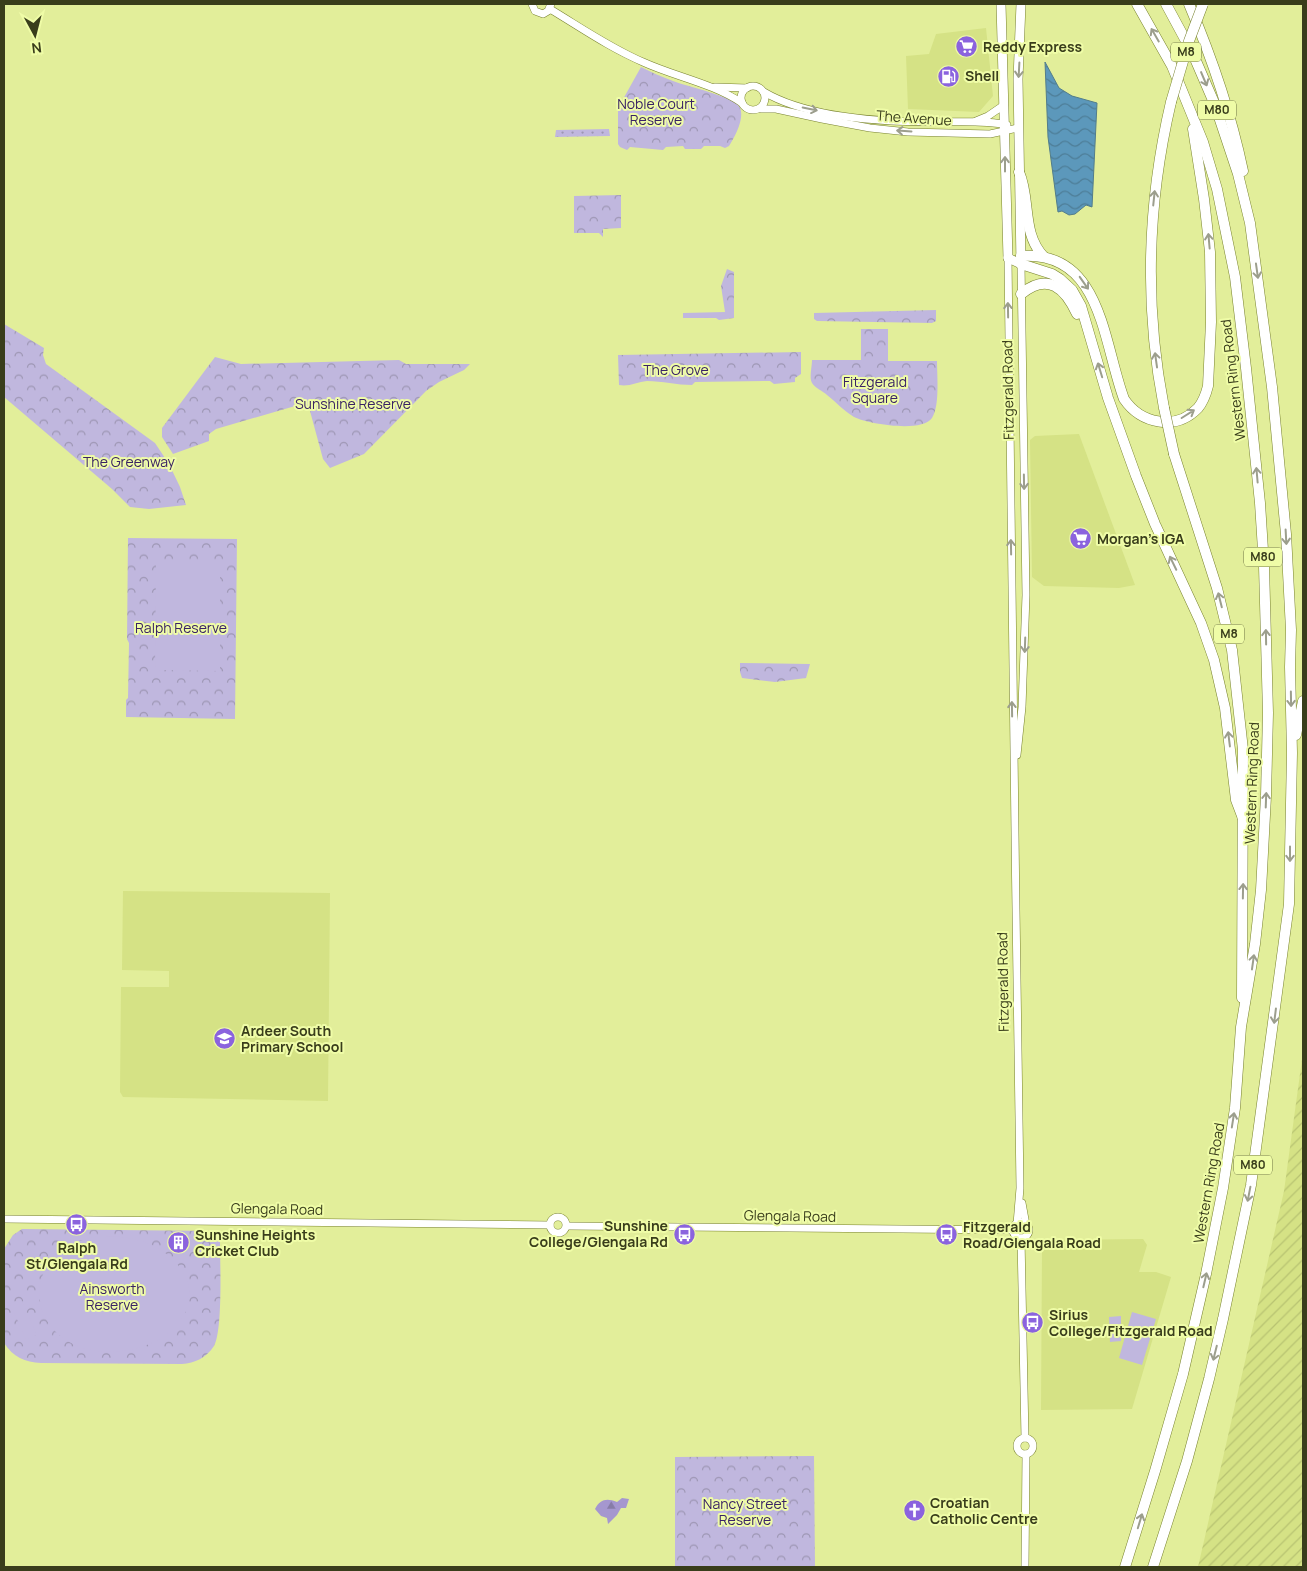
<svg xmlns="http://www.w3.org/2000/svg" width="1307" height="1571" font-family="Manrope,sans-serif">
<defs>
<pattern id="industrial-furrows" width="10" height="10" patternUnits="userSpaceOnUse" patternTransform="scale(1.25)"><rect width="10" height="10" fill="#d5e285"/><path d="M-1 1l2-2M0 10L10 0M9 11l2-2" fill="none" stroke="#b8c372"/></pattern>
<pattern id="grass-dots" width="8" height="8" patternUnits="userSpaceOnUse" patternTransform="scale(1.25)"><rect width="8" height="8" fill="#c0b7de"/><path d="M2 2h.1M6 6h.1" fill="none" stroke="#9d96b3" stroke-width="1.8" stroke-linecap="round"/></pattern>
<pattern id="forest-firs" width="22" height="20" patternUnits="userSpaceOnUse" patternTransform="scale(1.25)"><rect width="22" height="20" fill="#a597cf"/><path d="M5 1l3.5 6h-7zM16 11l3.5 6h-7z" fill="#877ca7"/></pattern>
<pattern id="park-crowns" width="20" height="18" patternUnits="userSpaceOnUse" patternTransform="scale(1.25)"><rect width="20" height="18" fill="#c0b7de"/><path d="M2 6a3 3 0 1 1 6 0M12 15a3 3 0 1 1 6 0" fill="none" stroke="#9d96b3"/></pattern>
<pattern id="water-waves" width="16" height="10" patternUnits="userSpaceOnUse" patternTransform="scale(1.25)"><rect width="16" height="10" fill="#5c98bb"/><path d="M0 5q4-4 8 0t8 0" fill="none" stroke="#4d7d97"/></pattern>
</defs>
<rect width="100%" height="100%" fill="#e2ee9a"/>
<!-- built -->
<g fill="#d5e285">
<path d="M986,28L993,96L979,112L908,109L906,56L929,54L936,34Z"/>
<path d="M1079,434L1135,585L1119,588L1044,586L1032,577L1030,440L1035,436Z"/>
<path d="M123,891L330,893L328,1101L123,1097L120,1092L121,987H169V971L122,970Z"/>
<path d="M1143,1239L1147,1245L1139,1272H1156L1171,1277L1132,1409L1041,1410L1042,1249L1051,1240Z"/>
</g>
<!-- industrial -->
<path fill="url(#industrial-furrows)" d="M1303,1052V1567H1198L1284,1191Z"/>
<!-- grass -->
<path fill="url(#grass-dots)" d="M609,129L610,136L555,137L556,130Z"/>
<!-- forest -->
<path fill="url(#forest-firs)" d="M622,1498L629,1499L626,1508H621L617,1515L608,1524L607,1518L601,1516L595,1509C600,1499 607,1498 617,1502Z"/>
<!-- park -->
<g fill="url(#park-crowns)">
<path d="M641,67C651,72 662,77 673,81C686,86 734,97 739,106C746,116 735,137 729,146L725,148L720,146H704L701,149H685L683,146L666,147L663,150L630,147L627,150L620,147L618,144V100L622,101Z"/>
<path d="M621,195V228L603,229V237L599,233H574V196Z"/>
<path d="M727,269L734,272V318L719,320L716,318H683V313L725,312L721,286Z"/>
<path d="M936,310V321L932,323L817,321L814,319V313Z"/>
<path d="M4,324L44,348L43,355L46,364L155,443L169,464L180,487L186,505L149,509L130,507L112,489L4,397Z"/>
<path d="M861,329H888V361H937C937,376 940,406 932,418C922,433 868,424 854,417C844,411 836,402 827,395C823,391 815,388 812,383C809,378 812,367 812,360H861Z"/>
<path d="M801,352V374L795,378V382L774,384L770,381L695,382L692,385C677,385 662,381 647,381C637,382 629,387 619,385L618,355Z"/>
<path d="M215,357L241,364L399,360L406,364H470L464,370L439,382L426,391L364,454L330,468L323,459L310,411L307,407L302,404L216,429L209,434V441L173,454L162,437V428Z"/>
<path d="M128,538L237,539L235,719L126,717V700L128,698L129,643L127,639Z"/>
<path d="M740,663L810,664L806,678L775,682L742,678L740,672Z"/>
<path d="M22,1229L218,1231L220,1239C220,1261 223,1330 214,1346C206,1358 195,1363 182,1364L41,1363C25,1362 13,1357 4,1343V1249L13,1235Z"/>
<path d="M814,1456L815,1567H675V1457Z"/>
</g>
<!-- garden -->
<g fill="#c0b7de">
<path d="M156,562H220V671L155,670Z"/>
<path d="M99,1236C115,1236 132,1237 147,1243C182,1257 206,1294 176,1326C165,1337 151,1345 137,1348C32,1374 0,1253 99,1236Z"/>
<path d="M21,1299L37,1335L26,1339L10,1304Z"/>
<path d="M1132,1312L1156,1319L1142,1365L1119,1358Z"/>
<path d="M1121,1316V1341L1110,1342L1109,1317Z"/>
</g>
<!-- water -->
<path fill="url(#water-waves)" stroke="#527d8b" d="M1045,62L1059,88L1072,96L1097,103L1092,207L1086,205L1075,214L1069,215L1062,211L1058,212L1048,137Z"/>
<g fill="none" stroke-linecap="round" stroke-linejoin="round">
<defs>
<g id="minor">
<path d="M532,4L535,11L543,14L548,11L551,4"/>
<path d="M550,9C580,27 610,48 643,62C676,77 712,83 742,103"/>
<circle cx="753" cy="98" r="12"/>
<path d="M715,87L747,88"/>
<path d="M764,92C808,118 883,122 934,122C958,122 983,120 1007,125"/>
<path d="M761,109H776L822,119L870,128L908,132L990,134L1018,128"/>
<path d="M976,121L988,116L1004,105"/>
<path d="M1008,258C1010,568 1016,878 1020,1188L1017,1224"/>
<path d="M1017,755L1022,707L1026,595L1021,264"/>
<path d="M1022,1203L1026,1225"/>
<circle cx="558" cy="1225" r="8"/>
<path d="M4,1219L550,1225"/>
<circle cx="1021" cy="1230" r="8"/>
<path d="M567,1226L1013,1230"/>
<path d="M1021,1238L1025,1438"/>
<circle cx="1025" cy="1446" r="8"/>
<path d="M1025,1567L1026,1454"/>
</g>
<g id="major">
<path d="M1001,4L1008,258"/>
<path d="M1008,258L1021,264L1018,79L1021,4"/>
</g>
<g id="highway">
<path d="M1189,4C1212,58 1231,114 1243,171"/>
<path d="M1019,172C1031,199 1021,233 1044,257"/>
<path d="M1021,256C1102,250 1103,343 1124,399C1141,424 1176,431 1198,408C1203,402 1206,394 1208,386L1211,322L1210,252L1204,199L1193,129"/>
<path d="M1021,264L1052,274L1060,279L1072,290L1081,306L1108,398L1136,476L1155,524L1201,623L1214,660L1225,708L1236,800L1244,821"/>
<path d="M1021,294C1048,272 1065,288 1077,314"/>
<path d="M1164,408C1144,305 1147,204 1171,102"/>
<path d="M1174,454L1217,588L1232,650L1243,750L1242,998"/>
<path d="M1296,735L1303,701"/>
<path d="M1125,1567L1155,1471L1183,1374L1206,1274L1223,1188L1235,1108L1241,1027L1255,944L1261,890L1266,796L1268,713L1264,566L1260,503L1246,368L1235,277L1217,189L1203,142L1172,66L1137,4"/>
<path d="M1153,1567L1187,1461L1209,1379L1223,1319L1251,1185L1289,904L1292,753L1290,667L1291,630L1286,534L1272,387L1250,223L1238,174L1215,105L1193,54L1166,4"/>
</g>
</defs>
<!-- minor casing -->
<use href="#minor" stroke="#78822e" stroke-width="8"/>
<!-- major casing -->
<use href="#major" stroke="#78822e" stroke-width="10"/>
<!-- highway casing -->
<use href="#highway" stroke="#78822e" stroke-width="11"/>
<!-- minor -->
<use href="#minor" stroke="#fff" stroke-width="7"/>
<!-- major -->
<use href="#major" stroke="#fff" stroke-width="9"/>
<!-- highway -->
<use href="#highway" stroke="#fff" stroke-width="10"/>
<defs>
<g id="highway-bridge">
<path d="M1171,102L1189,41L1203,4"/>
<path d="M1164,408L1174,454"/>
</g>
</defs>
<!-- highway-bridge casing -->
<use href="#highway-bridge" stroke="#78822e" stroke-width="11" stroke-linecap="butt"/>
<!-- highway-bridge -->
<use href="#highway-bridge" stroke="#fff" stroke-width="10"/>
</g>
<!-- one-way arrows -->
<defs><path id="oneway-shaft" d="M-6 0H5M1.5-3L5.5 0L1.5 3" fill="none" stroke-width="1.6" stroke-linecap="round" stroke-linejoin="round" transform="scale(1.25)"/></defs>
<g stroke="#9c9e8d">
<use href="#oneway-shaft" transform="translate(1155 35) rotate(-120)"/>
<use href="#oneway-shaft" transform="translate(1019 70) rotate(93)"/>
<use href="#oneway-shaft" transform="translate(1204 79) rotate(67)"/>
<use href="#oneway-shaft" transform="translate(810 109) rotate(12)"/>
<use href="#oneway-shaft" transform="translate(904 131) rotate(-176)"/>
<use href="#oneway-shaft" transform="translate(1005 164) rotate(-90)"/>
<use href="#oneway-shaft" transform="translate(1154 198) rotate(-84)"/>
<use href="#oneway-shaft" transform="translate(1209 241) rotate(-95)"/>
<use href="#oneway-shaft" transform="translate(1257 271) rotate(82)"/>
<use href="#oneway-shaft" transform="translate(1084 283) rotate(55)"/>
<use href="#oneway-shaft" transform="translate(1008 310) rotate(-91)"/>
<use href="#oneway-shaft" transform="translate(1156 360) rotate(-98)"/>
<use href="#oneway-shaft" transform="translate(1100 370) rotate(-107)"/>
<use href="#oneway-shaft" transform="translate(1188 414) rotate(-32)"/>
<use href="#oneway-shaft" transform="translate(1257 475) rotate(-95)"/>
<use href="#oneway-shaft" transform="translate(1024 482) rotate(89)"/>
<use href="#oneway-shaft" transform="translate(1286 537) rotate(87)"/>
<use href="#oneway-shaft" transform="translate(1011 547) rotate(-91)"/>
<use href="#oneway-shaft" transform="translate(1173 563) rotate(-116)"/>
<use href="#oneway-shaft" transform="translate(1220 600) rotate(-104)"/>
<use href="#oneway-shaft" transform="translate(1266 637) rotate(-91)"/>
<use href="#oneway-shaft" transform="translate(1025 645) rotate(92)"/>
<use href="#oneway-shaft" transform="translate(1291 699) rotate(89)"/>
<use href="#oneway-shaft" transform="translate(1012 709) rotate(-91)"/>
<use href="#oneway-shaft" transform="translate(1229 739) rotate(-97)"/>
<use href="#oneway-shaft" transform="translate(1266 800) rotate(-88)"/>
<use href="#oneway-shaft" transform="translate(1290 854) rotate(90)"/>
<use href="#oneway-shaft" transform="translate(1243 891) rotate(-89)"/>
<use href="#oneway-shaft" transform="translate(1253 962) rotate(-82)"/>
<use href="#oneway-shaft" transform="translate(1275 1016) rotate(97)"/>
<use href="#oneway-shaft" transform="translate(1233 1120) rotate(-81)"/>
<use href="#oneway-shaft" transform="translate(1249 1194) rotate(101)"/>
<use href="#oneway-shaft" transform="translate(1205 1280) rotate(-77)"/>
<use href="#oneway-shaft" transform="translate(1215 1353) rotate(104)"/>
<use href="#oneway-shaft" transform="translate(1140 1521) rotate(-73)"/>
</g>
<!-- icons -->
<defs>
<symbol id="supermarket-disc" viewBox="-11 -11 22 22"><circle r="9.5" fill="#8b63de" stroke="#effca7"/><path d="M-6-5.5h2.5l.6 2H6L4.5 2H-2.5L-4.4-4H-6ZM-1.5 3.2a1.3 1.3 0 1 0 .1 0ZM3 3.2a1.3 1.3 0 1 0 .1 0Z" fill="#fff"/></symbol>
<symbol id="fuel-disc" viewBox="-11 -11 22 22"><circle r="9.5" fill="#8b63de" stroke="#effca7"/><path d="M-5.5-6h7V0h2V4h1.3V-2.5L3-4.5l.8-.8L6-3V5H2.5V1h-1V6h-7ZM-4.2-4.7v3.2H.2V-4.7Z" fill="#fff"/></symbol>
<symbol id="school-disc" viewBox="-11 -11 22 22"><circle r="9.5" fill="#8b63de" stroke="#effca7"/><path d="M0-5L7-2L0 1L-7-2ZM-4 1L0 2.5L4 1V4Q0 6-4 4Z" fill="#fff"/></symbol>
<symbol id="bus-disc" viewBox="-11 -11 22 22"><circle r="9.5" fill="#8b63de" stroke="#effca7"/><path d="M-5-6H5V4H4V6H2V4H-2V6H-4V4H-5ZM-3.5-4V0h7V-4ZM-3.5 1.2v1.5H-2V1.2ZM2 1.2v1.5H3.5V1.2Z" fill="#fff"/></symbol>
<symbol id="building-disc" viewBox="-11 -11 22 22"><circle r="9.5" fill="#8b63de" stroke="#effca7"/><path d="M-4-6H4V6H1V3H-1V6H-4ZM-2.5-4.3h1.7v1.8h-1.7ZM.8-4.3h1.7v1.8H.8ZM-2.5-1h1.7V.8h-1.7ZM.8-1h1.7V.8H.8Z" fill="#fff"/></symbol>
<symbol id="church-disc" viewBox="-11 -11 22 22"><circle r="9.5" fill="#8b63de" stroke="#effca7"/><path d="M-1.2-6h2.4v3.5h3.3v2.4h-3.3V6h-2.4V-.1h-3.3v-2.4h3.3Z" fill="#fff"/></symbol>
</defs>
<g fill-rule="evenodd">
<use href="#supermarket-disc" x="954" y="34" width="25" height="25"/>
<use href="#fuel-disc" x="936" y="64" width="25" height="25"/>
<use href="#supermarket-disc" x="1068" y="526" width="25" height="25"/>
<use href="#school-disc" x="212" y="1026" width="25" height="25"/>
<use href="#bus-disc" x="64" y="1212" width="25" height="25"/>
<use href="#bus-disc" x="672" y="1222" width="25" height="25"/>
<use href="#bus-disc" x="934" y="1222" width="25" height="25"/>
<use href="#building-disc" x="166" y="1230" width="25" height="25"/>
<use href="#bus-disc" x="1020" y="1310" width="25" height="25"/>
<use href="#church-disc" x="902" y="1498" width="25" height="25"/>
</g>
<g text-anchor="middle" stroke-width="4" stroke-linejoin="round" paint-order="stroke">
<!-- shield labels -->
<g fill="#effca7" stroke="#707645" stroke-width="1">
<rect x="1171" y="42.5" width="30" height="19" rx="4"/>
<rect x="1198" y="100.5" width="38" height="19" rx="4"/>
<rect x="1244" y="547.5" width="38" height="19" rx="4"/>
<rect x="1214" y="624.5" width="30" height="19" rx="4"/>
<rect x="1234" y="1155.5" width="38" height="19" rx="4"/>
</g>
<g font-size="12" font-weight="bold" fill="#393d1b">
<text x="1186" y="56">M8</text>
<text x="1217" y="114">M80</text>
<text x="1263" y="561">M80</text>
<text x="1229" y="638">M8</text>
<text x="1253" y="1169">M80</text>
</g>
<!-- poi labels -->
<g font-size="14" font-weight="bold" fill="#393d1b" stroke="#effca7" text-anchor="start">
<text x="983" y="52">Reddy Express</text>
<text x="965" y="81">Shell</text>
<text x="1097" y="544">Morgan's IGA</text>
<text x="241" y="1036">Ardeer South<tspan x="241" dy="16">Primary School</tspan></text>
<text x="668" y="1231" text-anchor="end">Sunshine<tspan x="668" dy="16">College/Glengala Rd</tspan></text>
<text x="963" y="1232">Fitzgerald<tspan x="963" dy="16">Road/Glengala Road</tspan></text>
<text x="195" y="1240">Sunshine Heights<tspan x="195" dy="16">Cricket Club</tspan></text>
<text x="77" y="1253" text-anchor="middle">Ralph<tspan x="77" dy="16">St/Glengala Rd</tspan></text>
<text x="1049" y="1320">Sirius<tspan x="1049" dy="16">College/Fitzgerald Road</tspan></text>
<text x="930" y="1508">Croatian<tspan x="930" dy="16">Catholic Centre</tspan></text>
</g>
<!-- park labels -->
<g font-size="14" fill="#392264" stroke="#effca7">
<text x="656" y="109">Noble Court<tspan x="656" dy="16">Reserve</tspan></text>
<text x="676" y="375">The Grove</text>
<text x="875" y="387">Fitzgerald<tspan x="875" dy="16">Square</tspan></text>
<text x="353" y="409">Sunshine Reserve</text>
<text x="129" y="467">The Greenway</text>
<text x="181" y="633">Ralph Reserve</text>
<text x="112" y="1294">Ainsworth<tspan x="112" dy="16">Reserve</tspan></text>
<text x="745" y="1509">Nancy Street<tspan x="745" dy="16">Reserve</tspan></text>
</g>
<!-- street labels -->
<g font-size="14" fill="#393d1b" stroke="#effca7">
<text transform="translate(914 118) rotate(4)" y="5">The Avenue</text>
<text transform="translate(1233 380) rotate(-97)" y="5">Western Ring Road</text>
<text transform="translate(1008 390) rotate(-91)" y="5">Fitzgerald Road</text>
<text transform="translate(1252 783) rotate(-88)" y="5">Western Ring Road</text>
<text transform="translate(1003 982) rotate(-91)" y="5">Fitzgerald Road</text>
<text transform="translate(1209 1183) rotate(-80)" y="5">Western Ring Road</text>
<text transform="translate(277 1209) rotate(1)" y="5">Glengala Road</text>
<text transform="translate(790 1216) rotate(1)" y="5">Glengala Road</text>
</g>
</g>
<!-- border -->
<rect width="1307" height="1571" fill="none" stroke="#393d1b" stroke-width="10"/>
<!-- north arrow -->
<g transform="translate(35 35) rotate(173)" stroke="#effca7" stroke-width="4" paint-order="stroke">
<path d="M0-4L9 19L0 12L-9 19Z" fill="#393d1b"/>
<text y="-8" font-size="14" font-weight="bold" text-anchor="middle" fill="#393d1b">N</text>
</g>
</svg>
